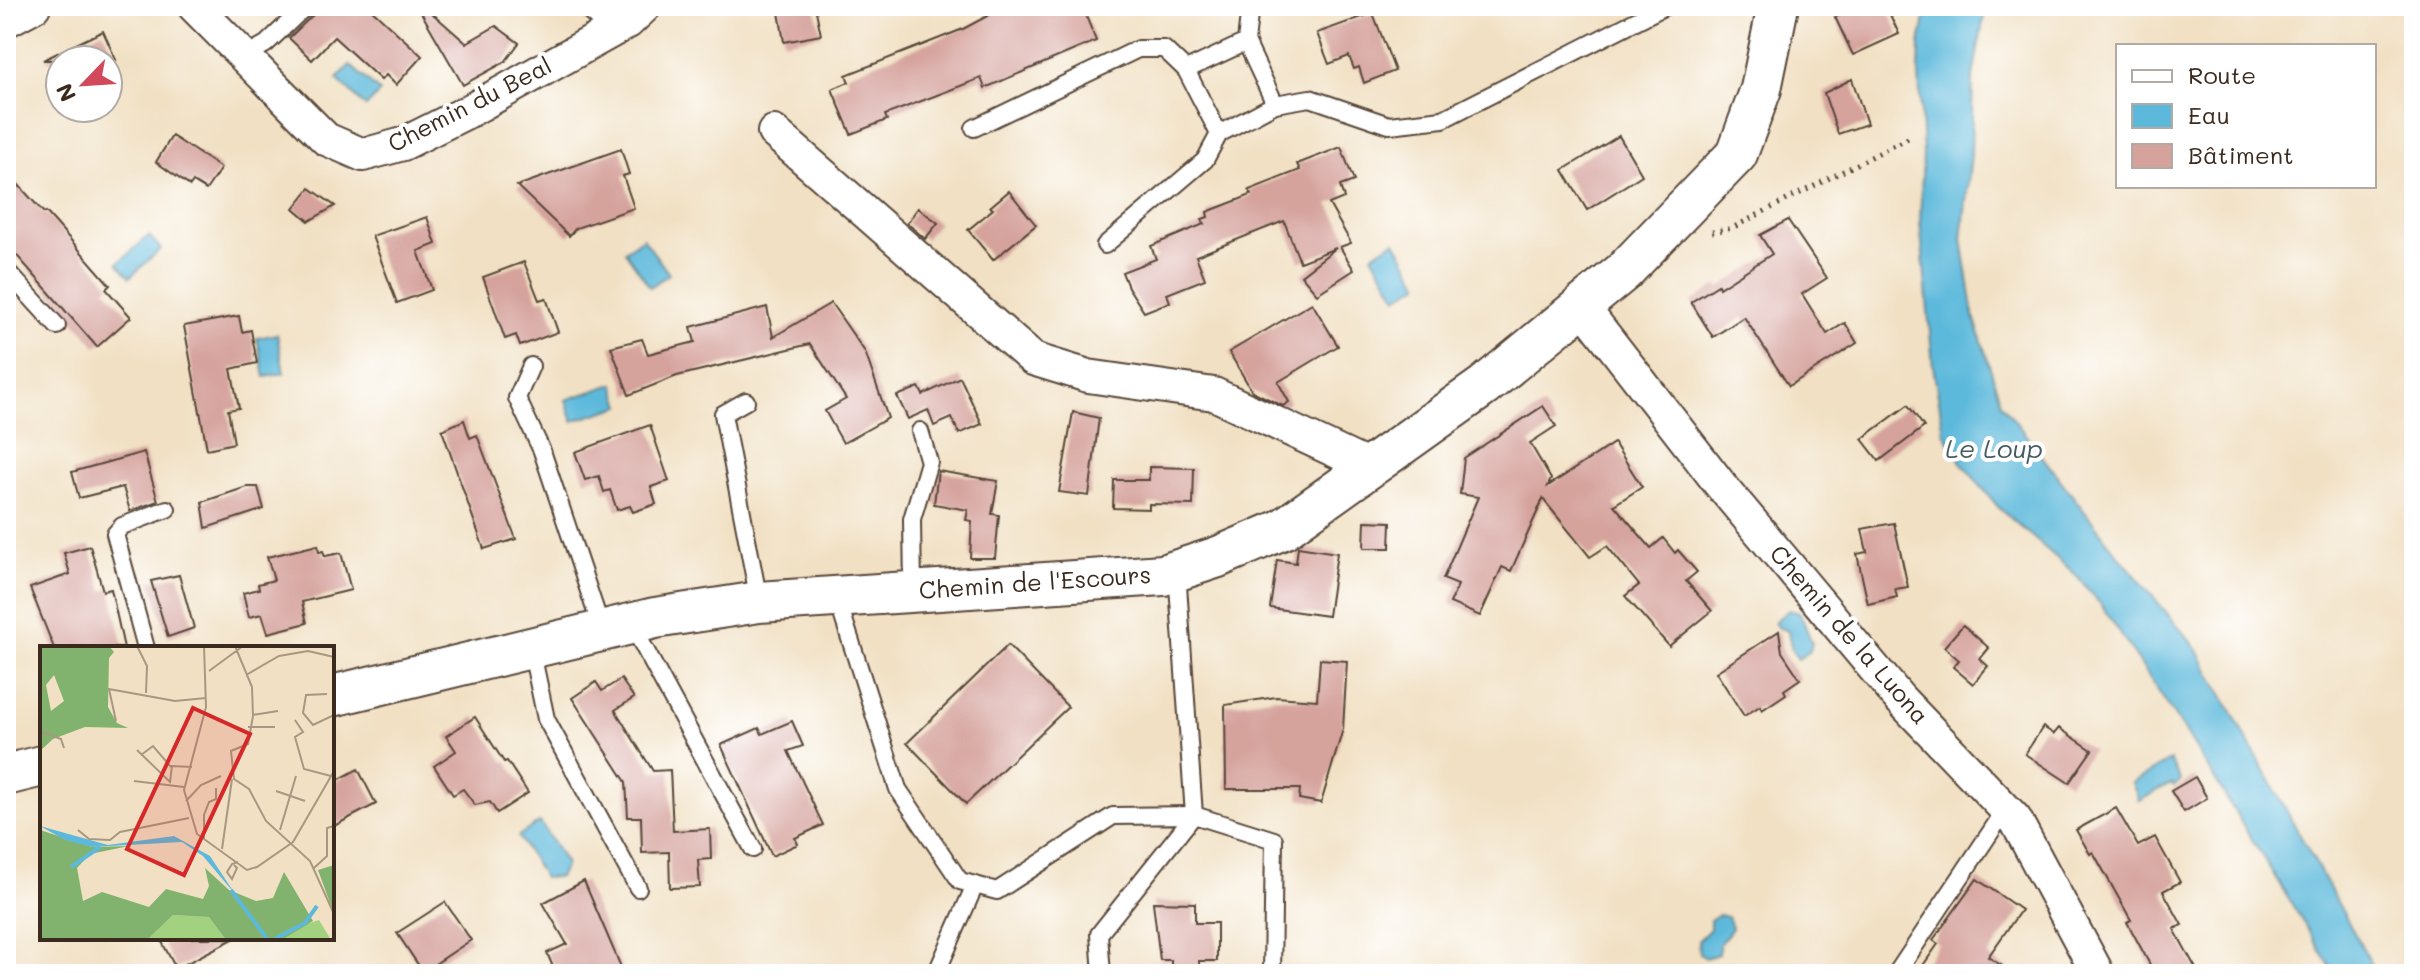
<svg xmlns="http://www.w3.org/2000/svg" width="2420" height="980" font-family="Mali,sans-serif">
<rect width="100%" height="100%" fill="#fff"/>
<filter id="ink" filterUnits="userSpaceOnUse"><feTurbulence type="fractalNoise" baseFrequency=".0125" numOctaves="2"/><feDisplacementMap in="SourceGraphic" scale="16" xChannelSelector="R" yChannelSelector="G"/><feConvolveMatrix kernelMatrix="1 2 1 2 8 2 1 2 1" color-interpolation-filters="sRGB"/></filter>
<filter id="wash" filterUnits="userSpaceOnUse"><feTurbulence type="fractalNoise" baseFrequency=".006" numOctaves="4" result="noise"/><feDisplacementMap in="SourceGraphic" scale="32" xChannelSelector="R" yChannelSelector="G"/><feGaussianBlur stdDeviation="1.8" result="paint"/><feColorMatrix in="noise" values="0 0 0 0 0 0 0 0 0 0 0 0 0 0 0 0 0 1.4 0 .05"/><feComposite in="paint" operator="in"/></filter>
<g filter="url(#wash)">
<rect width="100%" height="100%" fill="#f1e0c3"/>
<!-- water -->
<g fill="#5db9db" stroke="#4c727c" stroke-width="2">
<path d="M1927,6H1986L1973,76L1971,154L1962,239L1974,316L2001,403L2119,556L2197,649L2377,974H2335L2188,736L2102,606L2074,573L2000,509L1962,464L1944,432L1933,366L1920,221L1923,153L1919,73L1920,45Z"/>
<path d="M350,65L380,92L366,107L337,79Z"/>
<path d="M149,236L161,249L130,277L118,263Z"/>
<path d="M643,238L669,274L650,287L625,251Z"/>
<path d="M1395,241L1420,284L1397,297L1372,255Z"/>
<path d="M277,334L284,373L265,377L257,338Z"/>
<path d="M614,384L621,406L573,421L566,400Z"/>
<path d="M1789,610L1800,613L1812,643L1810,651L1798,659L1792,651L1788,631L1777,627L1774,622Z"/>
<path d="M2170,761L2181,781L2174,786L2171,783L2139,801L2132,783Z"/>
<path d="M540,822L566,864L559,877L544,878L518,836Z"/>
<path d="M1718,915L1728,917L1732,928L1720,944L1718,954L1706,958L1699,954L1698,941L1710,929V920Z"/>
</g>
<g id="blocks">
<!-- building -->
<g fill="#d5a29c">
<path d="M317,6H368L422,56L396,85L386,75L381,80L334,37L312,60L289,38L314,14Z"/>
<path d="M424,6L466,43L496,26L519,43L505,62L463,85L418,7Z"/>
<path d="M778,6H815L821,35L784,42Z"/>
<path d="M1006,6H1082L1096,41L985,88L981,78L885,115L887,120L851,134L832,89L849,82L846,75L963,29Z"/>
<path d="M1840,6H1886L1899,34L1853,55L1835,17L1844,14Z"/>
<path d="M1373,13L1395,71L1364,83L1359,67L1354,69L1349,56L1329,64L1317,33Z"/>
<path d="M103,31L116,60H43Z"/>
<path d="M1852,79L1867,124L1838,134L1824,93Z"/>
<path d="M172,136L221,168L206,190L193,182L190,186L156,162Z"/>
<path d="M1619,136L1642,175L1587,210L1563,170Z"/>
<path d="M1341,147L1354,181L1340,186L1344,198L1329,204L1351,243L1340,247L1354,270L1317,294L1301,275L1336,248L1300,262L1284,221L1196,256L1205,279L1167,294L1170,302L1144,312L1128,287L1122,272L1156,259L1151,246L1204,224L1202,219L1208,217L1207,212L1251,195L1249,190L1300,170L1297,164Z"/>
<path d="M621,149L629,174L623,176L634,208L576,228L569,236L517,186Z"/>
<path d="M6,171L44,213L46,212L55,222L110,285L106,289L131,317L97,347L6,243Z"/>
<path d="M310,188L335,206L309,221L294,208Z"/>
<path d="M1009,191L1036,225L993,260L968,230L993,209L990,207Z"/>
<path d="M918,208L938,223L925,239L907,223Z"/>
<path d="M427,217L436,244L418,251L432,290L397,303L372,236Z"/>
<path d="M1788,220L1827,278L1802,294L1827,334L1845,323L1857,343L1789,386L1744,317L1713,337L1691,302L1718,285L1719,288L1772,254L1760,235Z"/>
<path d="M524,262L539,300L546,298L558,332L520,346L516,335L505,339L483,277Z"/>
<path d="M831,303L865,352L888,418L843,443L825,411L846,399L810,344L677,376L629,395L611,347L642,339L648,354L695,342L691,327L767,307L773,337Z"/>
<path d="M1312,303L1338,346L1278,382L1289,402L1283,406L1252,391L1229,352Z"/>
<path d="M239,316L242,332L251,330L257,363L231,369L239,408L228,410L234,443L207,449L184,326Z"/>
<path d="M960,377L982,424L959,434L952,418L934,426L928,410L908,419L897,396L919,387L923,395Z"/>
<path d="M1908,405L1924,427L1879,461L1862,439Z"/>
<path d="M1543,406L1556,426L1530,443L1551,479L1548,486L1614,443L1642,487L1614,505L1651,548L1663,538L1675,553L1678,550L1697,572L1686,581L1712,611L1669,646L1625,596L1639,585L1607,546L1590,557L1543,499L1511,571L1502,567L1480,616L1450,603L1458,585L1443,579L1478,497L1460,494L1464,458Z"/>
<path d="M1073,412L1099,418L1089,496L1059,492Z"/>
<path d="M464,420L470,438L477,435L516,539L484,549L442,430Z"/>
<path d="M650,425L669,481L651,487L656,504L633,512L630,506L617,510L610,490L604,492L599,476L585,480L575,452Z"/>
<path d="M144,452L158,501L130,511L123,487L79,498L72,472Z"/>
<path d="M1149,467L1194,468L1193,505L1149,504V509L1113,508L1114,480H1149Z"/>
<path d="M938,471L998,481L992,514L999,515L995,558H970L972,521L966,520L968,510L934,504Z"/>
<path d="M247,487H258L264,509L206,528L202,502Z"/>
<path d="M1365,521L1391,522L1390,548H1364Z"/>
<path d="M1894,523L1908,587L1895,589L1897,597L1868,604L1857,554L1867,552L1862,529Z"/>
<path d="M318,545L319,552L323,551L325,556L341,553L351,590L302,602L307,623L268,633L262,614L249,617L243,593L259,589L258,584L274,580L267,557Z"/>
<path d="M90,546L103,591L111,589L124,648H54L30,588L70,574L64,553Z"/>
<path d="M1298,547L1337,553L1328,616L1270,608L1277,560L1296,563Z"/>
<path d="M179,575L194,628L168,637L151,581Z"/>
<path d="M1963,625L1989,648L1980,659L1988,666L1973,684L1953,667L1959,660L1944,647Z"/>
<path d="M1779,631L1782,652L1800,679L1784,690L1786,694L1762,710L1760,706L1744,716L1716,672Z"/>
<path d="M1008,645L1068,707L966,804L907,743Z"/>
<path d="M1320,659L1347,661L1343,729L1321,803L1299,799L1300,789H1226L1225,705L1276,697L1317,700Z"/>
<path d="M621,679L634,698L615,710L653,771L670,770L673,831L710,829L711,859L698,860L700,887L670,888L669,852L642,853L641,817H628L626,782L572,698L596,682L602,691Z"/>
<path d="M475,717L504,762L507,761L528,793L497,813L490,802L475,805L463,789L453,795L434,766L456,751L446,736Z"/>
<path d="M792,721L803,746L788,751L823,825L795,838L798,844L772,856L721,745L759,728L762,734Z"/>
<path d="M2043,727L2054,734L2059,728L2092,750L2069,783L2025,754Z"/>
<path d="M358,769L376,804L332,827V783Z"/>
<path d="M2195,777L2207,798L2184,812L2171,791Z"/>
<path d="M2116,808L2138,846L2155,837L2180,882L2163,891L2182,925L2174,929L2199,974H2155L2127,922L2131,920L2093,852L2090,854L2076,830Z"/>
<path d="M1977,879L2021,910L1988,957L2015,974H1917L1938,944L1933,940Z"/>
<path d="M584,881L624,974H556L547,953L567,944L543,903Z"/>
<path d="M445,902L471,940L423,972L397,933Z"/>
<path d="M1153,902L1195,903V923H1217V961H1199V974H1171V960H1160Z"/>
<path d="M160,938H235L176,969Z"/>
</g>
</g>
</g>
<g filter="url(#ink)">
<use href="#blocks" fill-opacity="0" stroke="#564537" stroke-width="2"/>
<g fill="none" stroke-linecap="round" stroke-linejoin="round">
<defs>
<g id="service">
<path d="M583,6L611,31"/>
<path d="M1246,42L1275,104"/>
<path d="M245,56L266,44L306,6"/>
<path d="M1186,70L1246,42L1250,6"/>
<path d="M974,128L1138,49H1164L1186,70L1219,134L1275,104L1310,98L1389,125L1443,119L1665,6"/>
<path d="M1105,245L1205,160L1219,134"/>
<path d="M6,270L57,326"/>
<path d="M531,366L517,398L542,451L602,630"/>
<path d="M746,401L723,414L759,601"/>
<path d="M1177,571L1194,815L1274,840L1272,974"/>
<path d="M913,591L912,519L929,462L920,431"/>
<path d="M837,598L898,789L960,881L997,891L1113,816L1194,815L1099,934L1102,974"/>
<path d="M632,625L753,849"/>
<path d="M146,648L115,534L122,526L167,509"/>
<path d="M531,648L546,719L638,888"/>
<path d="M936,974L975,885"/>
<path d="M1896,974L2006,809"/>
</g>
<g id="minor">
<path d="M194,6L326,139L363,155L403,144L469,111L628,22L645,6"/>
<path d="M6,21L34,6"/>
<path d="M774,132L1033,359L1088,376L1214,394L1372,468"/>
<path d="M1582,306L1719,483L1900,699L2015,819L2098,974"/>
</g>
<g id="tertiary">
<path d="M332,696L655,618L759,602L1163,575L1218,557L1283,529L1484,386L1623,272L1737,154L1761,89L1778,6"/>
<path d="M6,775L42,766"/>
</g>
</defs>
<!-- service casing -->
<use href="#service" stroke="#564537" stroke-width="20"/>
<!-- minor casing -->
<use href="#minor" stroke="#564537" stroke-width="36"/>
<!-- tertiary casing -->
<use href="#tertiary" stroke="#564537" stroke-width="44"/>
<!-- path -->
<path stroke="#564537" stroke-width="5" stroke-dasharray="2 6" stroke-linecap="butt" d="M1712,232L1732,228L1912,136"/>
<!-- service -->
<use href="#service" stroke="#fff" stroke-width="16"/>
<!-- minor -->
<use href="#minor" stroke="#fff" stroke-width="32"/>
<!-- tertiary -->
<use href="#tertiary" stroke="#fff" stroke-width="40"/>
</g>
</g>
<g text-anchor="middle" stroke-width="8" stroke-linejoin="round" paint-order="stroke">
<!-- street labels -->
<g font-size="24" fill="#3b2a1e" stroke="#fff">
<text transform="translate(470 105) rotate(-27)" y="8">Chemin du Beal</text>
<text transform="translate(1035 583) rotate(-4)" y="8">Chemin de l'Escours</text>
<text transform="translate(1849 635) rotate(49)" y="8">Chemin de la Luona</text>
</g>
<!-- water labels -->
<g font-size="26" font-style="italic" fill="#475c60" stroke="#fff">
<text x="1994" y="458">Le Loup</text>
</g>
</g>
<!-- overview -->
<g transform="translate(40 646)">
<rect width="294" height="294" fill="#f1e0c3"/>
<path d="M133,269L169,271L186,294H107ZM279,274L291,294H242L267,278Z" fill="#a2d17f"/>
<path d="M0,0H69L74,6L69,12L68,61L77,77L88,82L45,81L13,93L0,105ZM14,29L24,55L11,65L6,39ZM0,184L52,201L89,200L50,208L37,222L43,255L62,246L109,261L126,243L163,253L169,240L165,222L189,244L216,255L233,252L244,226L273,275L242,294H186L169,271L133,269L107,294L0,293ZM294,219V268L278,224Z" fill="#81b36e" fill-rule="evenodd"/>
<path d="M0,180L68,199L134,190L170,210L195,248L163,210L142,196L52,201L25,194Z" fill="#5db9db"/>
<path fill="none" stroke="#5db9db" stroke-width="4" d="M31,221L60,201M191,244L228,294M233,294L265,277L277,260"/>
<path fill="none" stroke="#a89781" stroke-width="2" d="M97,0L107,20L106,47M164,0L166,61L144,144L157,188L207,224L217,221L253,196L294,125M195,0L212,41L213,70L208,98L191,105L194,133L209,143L226,175L270,215L294,268M169,25L203,0M206,29L239,10L268,5L294,11M287,48L266,49L263,67L273,79L294,69M212,69L238,65M255,74L263,86L255,91L264,123L291,130M76,75L69,43L135,55L166,52M208,81H235M0,85L21,93L24,102M97,104L130,136L132,120L152,121M101,109L113,100L131,121M94,135L144,141M236,145L265,155M146,155L161,139L181,130M38,184L49,193L70,194L80,186L149,172M240,184L256,130M164,193V169L169,156L176,153V142M182,203L192,133M194,219L197,222L192,233L187,226L192,218L198,216M274,222L287,210V182L294,180"/>
<path fill="#d62828" fill-opacity="0.15" stroke="#d62828" stroke-width="4" d="M153,62L210,88L144,229L87,203Z"/>
<rect width="294" height="294" fill="none" stroke="#3b2a1e" stroke-width="4"/>
</g>
<!-- margin -->
<rect width="2420" height="980" fill="none" stroke="#fff" stroke-width="32"/>
<!-- legend -->
<rect x="2116" y="44" width="260" height="144" fill="#ffffff" stroke="#b1aaa5" stroke-width="2"/>
<rect x="2132" y="70" width="40" height="12" fill="#ffffff" stroke="#b1aaa5" stroke-width="2"/>
<text x="2188" y="84" font-size="24" fill="#3b2a1e">Route</text>
<rect x="2132" y="104" width="40" height="24" fill="#5db9db" stroke="#b1aaa5" stroke-width="2"/>
<text x="2188" y="124" font-size="24" fill="#3b2a1e">Eau</text>
<rect x="2132" y="144" width="40" height="24" fill="#d5a29c" stroke="#b1aaa5" stroke-width="2"/>
<text x="2188" y="164" font-size="24" fill="#3b2a1e">Bâtiment</text>
<!-- north arrow -->
<g transform="translate(84 84) rotate(245)"><circle r="38" fill="#ffffff" stroke="#b1aaa5" stroke-width="2"/>
<path d="M0-6L14 30L0 20L-14 30Z" fill="#d1495b"/>
<text y="-12" font-size="22" font-weight="bold" text-anchor="middle" fill="#3b2a1e">N</text>
</g>
</svg>
